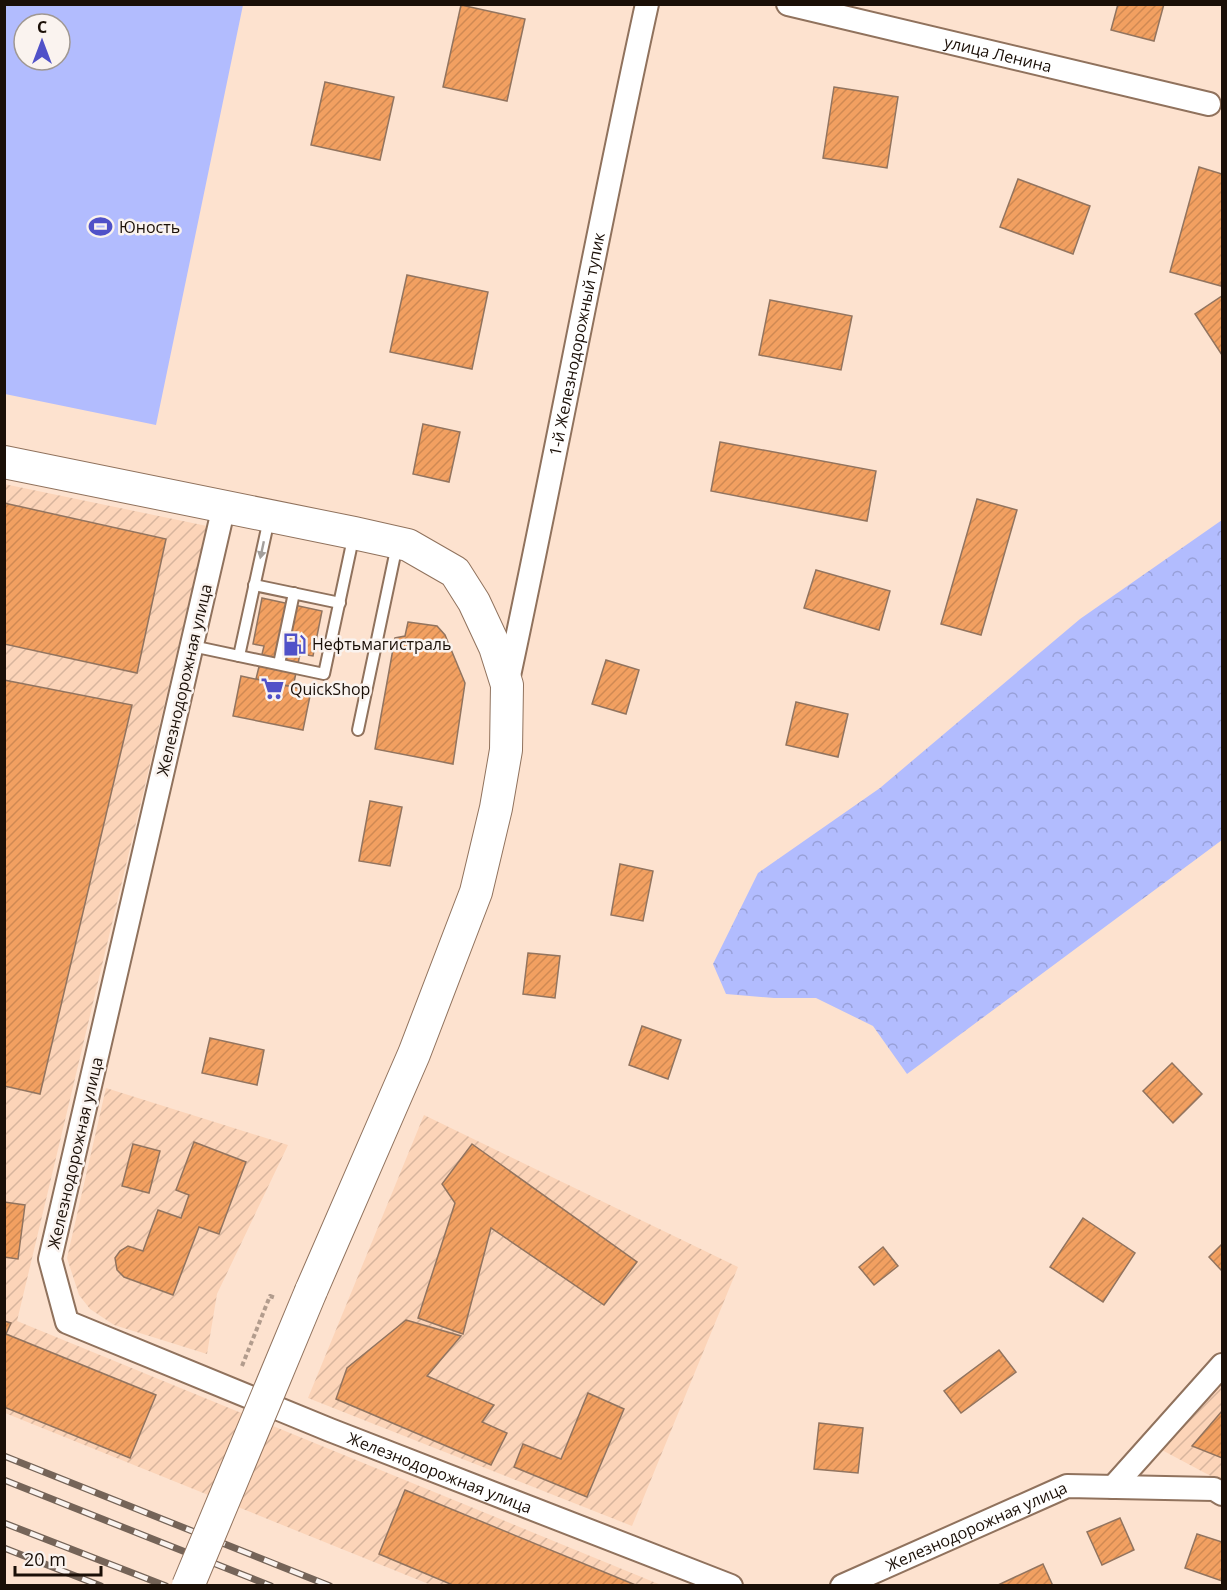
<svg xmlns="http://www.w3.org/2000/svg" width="1227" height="1590" font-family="'Open Sans',sans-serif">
<defs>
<pattern id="industrial-furrows" width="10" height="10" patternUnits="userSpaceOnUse" patternTransform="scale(1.5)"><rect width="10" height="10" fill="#fcd4b8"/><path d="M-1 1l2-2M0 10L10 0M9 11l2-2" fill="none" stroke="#d7b59d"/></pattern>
<pattern id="forest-crowns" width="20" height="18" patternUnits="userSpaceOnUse" patternTransform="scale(1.5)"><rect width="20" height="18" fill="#b2bcfe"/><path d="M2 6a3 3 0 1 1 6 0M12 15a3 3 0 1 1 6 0" fill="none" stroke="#98a0d8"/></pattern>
<pattern id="building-hatch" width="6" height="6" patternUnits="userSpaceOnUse" patternTransform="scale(1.5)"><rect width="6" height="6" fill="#f2a061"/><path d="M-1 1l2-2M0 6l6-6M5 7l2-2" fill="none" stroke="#cf8953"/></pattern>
</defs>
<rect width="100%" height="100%" fill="#fde2cf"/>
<!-- industrial -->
<g fill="url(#industrial-furrows)">
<path d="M4,484L207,526L17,1321L661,1585H431L5,1413Z"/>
<path d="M106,1088L288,1145L217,1294L207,1354L114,1325L90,1309L79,1295L67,1258Z"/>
<path d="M424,1115L738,1267L632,1526L308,1398Z"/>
<path d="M1222,1383V1482L1160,1449Z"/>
</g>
<!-- forest -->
<path fill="url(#forest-crowns)" d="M1222,520V840L907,1074L873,1026L816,998H774L726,994L713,964L758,873L880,788L1080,619Z"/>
<!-- garden -->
<path fill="#b2bcfe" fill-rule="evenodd" d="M4,5H243L156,425L5,394ZM24,24H60V60H24Z"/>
<!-- building -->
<g fill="url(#building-hatch)" stroke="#92745f" stroke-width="1.5">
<path d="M1118,4H1164L1154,41L1111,30Z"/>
<path d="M461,5L525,19L507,101L443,87Z"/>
<path d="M325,82L394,97L380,160L311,145Z"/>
<path d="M834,87L898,97L887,168L823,158Z"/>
<path d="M1199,167L1222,174V279L1221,286L1170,272Z"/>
<path d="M1018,179L1090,206L1073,254L1000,227Z"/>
<path d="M407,275L488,292L472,369L390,352Z"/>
<path d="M1222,296V355L1195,314Z"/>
<path d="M770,300L852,316L841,370L759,355Z"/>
<path d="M423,424L460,432L449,482L413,474Z"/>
<path d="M720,442L876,471L867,521L711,491Z"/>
<path d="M977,499L1017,510L981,635L941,624Z"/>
<path d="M4,503L166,539L137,673L4,644Z"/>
<path d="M816,570L890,591L879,630L804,608Z"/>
<path d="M262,598L322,611L313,656L300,654L293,687L256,679L264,646L253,644Z"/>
<path d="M408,622L437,626L445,635L465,683L453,764L375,749L395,638L405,636Z"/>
<path d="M606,660L639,670L626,714L592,704Z"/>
<path d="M241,676L311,691L303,730L233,716Z"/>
<path d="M4,680L132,705L40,1094L4,1086Z"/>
<path d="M796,702L848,714L838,757L786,745Z"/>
<path d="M370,801L402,807L390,866L359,861Z"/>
<path d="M620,864L653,871L643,921L611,915Z"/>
<path d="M528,953L560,956L555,998L523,994Z"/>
<path d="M642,1026L681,1040L668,1079L629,1065Z"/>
<path d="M210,1038L264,1050L257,1085L202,1073Z"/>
<path d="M1172,1063L1202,1094L1173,1123L1143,1091Z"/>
<path d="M194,1142L246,1162L219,1234L199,1227L173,1295L124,1277L117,1270L115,1258L120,1251L128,1246L143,1251L158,1210L181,1218L189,1195L176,1190Z"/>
<path d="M133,1144L160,1151L149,1193L122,1186Z"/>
<path d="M472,1144L637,1262L604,1305L491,1228L463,1334L418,1318L455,1203L442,1184Z"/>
<path d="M4,1202L25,1205L18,1259L4,1257Z"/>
<path d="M1083,1218L1135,1253L1103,1302L1050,1267Z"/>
<path d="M1222,1244V1271L1209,1257Z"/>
<path d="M883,1247L898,1266L874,1285L859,1267Z"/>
<path d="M406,1320L461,1336L427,1376L494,1405L482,1422L507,1433L491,1465L336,1399L347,1368Z"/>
<path d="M4,1321L11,1323L6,1334L156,1395L130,1458L4,1407Z"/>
<path d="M999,1350L1016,1372L961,1413L944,1391Z"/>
<path d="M588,1393L624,1409L587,1497L514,1467L523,1444L561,1459Z"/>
<path d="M1222,1411V1458L1192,1446Z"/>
<path d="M819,1423L863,1428L858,1473L814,1469Z"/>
<path d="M405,1490L638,1586H455L379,1554Z"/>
<path d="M1120,1518L1134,1550L1102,1565L1087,1532Z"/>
<path d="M1197,1534L1222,1542V1581L1185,1568Z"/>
<path d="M1043,1564L1053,1586H996Z"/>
</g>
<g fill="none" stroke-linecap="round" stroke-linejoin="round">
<defs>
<g id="lane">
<path d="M254,585L340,603"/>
<path d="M192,646L324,674L354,534"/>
<path d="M239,656L269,519"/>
<path d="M279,664L294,593"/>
<path d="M358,730L397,545"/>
</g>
<g id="street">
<path id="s1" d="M788,4L1209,104"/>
<path id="s2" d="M224,506L50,1259L67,1322L330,1430L731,1586"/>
<path id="s3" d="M507,685C556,458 597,231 647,4"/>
<path d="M1113,1487L1222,1365"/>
<path id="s4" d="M842,1586L1067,1486L1214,1489L1222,1494"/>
</g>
<path id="secondary" d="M4,462L354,533L408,545L455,572L474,602L495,647L507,685L506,750L496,808L476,892L414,1054L311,1291"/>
</defs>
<!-- lane casing -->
<use href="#lane" stroke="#90725d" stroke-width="14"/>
<!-- street casing -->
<use href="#street" stroke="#90725d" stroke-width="26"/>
<!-- secondary casing -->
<use href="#secondary" stroke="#90725d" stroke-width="34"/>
<!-- path -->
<path stroke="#b29c8d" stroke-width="4" stroke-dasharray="4.5 3" stroke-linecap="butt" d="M242,1366L270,1296L276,1298"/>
<!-- lane -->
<use href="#lane" stroke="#fff" stroke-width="10"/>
<!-- street -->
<use href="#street" stroke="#fff" stroke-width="22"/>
<!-- secondary -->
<use href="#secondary" stroke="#fff" stroke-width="32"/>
<defs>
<g id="rail">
<path d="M4,1456L330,1586"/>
<path d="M4,1480L271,1586"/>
<path d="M4,1523L166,1586"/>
<path d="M4,1548L101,1586"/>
</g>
</defs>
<!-- rail casing -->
<use href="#rail" stroke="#756458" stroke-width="7"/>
<!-- rail -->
<use href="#rail" stroke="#faf3ef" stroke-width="4.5" stroke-dasharray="14" stroke-linecap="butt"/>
<defs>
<path id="secondary-bridge" d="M188,1586L311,1291"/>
</defs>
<!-- secondary-bridge casing -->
<use href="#secondary-bridge" stroke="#90725d" stroke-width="34" stroke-linecap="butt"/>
<!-- secondary-bridge -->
<use href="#secondary-bridge" stroke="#fff" stroke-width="32"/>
</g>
<!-- one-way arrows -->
<defs><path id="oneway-solid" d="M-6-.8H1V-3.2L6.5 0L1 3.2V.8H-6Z" transform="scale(1.5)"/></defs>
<use fill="#a39f9c" href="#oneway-solid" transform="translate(262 550) rotate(102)"/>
<!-- icons -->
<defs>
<symbol id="stadium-bare" viewBox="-9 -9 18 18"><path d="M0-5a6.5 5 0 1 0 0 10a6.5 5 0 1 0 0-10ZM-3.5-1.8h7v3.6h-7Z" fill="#5051c8" stroke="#faf3ef" stroke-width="2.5" paint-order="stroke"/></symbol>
<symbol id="fuel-bare" viewBox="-9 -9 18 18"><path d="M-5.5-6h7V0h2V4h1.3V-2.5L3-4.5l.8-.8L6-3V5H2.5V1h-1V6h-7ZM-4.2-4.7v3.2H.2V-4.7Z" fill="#5051c8" stroke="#faf3ef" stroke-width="2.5" paint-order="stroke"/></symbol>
<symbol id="supermarket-bare" viewBox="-9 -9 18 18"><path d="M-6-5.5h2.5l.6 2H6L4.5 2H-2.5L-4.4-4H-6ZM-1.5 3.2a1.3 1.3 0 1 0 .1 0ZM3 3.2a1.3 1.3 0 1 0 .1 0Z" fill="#5051c8" stroke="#faf3ef" stroke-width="2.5" paint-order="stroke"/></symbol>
</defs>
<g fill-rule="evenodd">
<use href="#stadium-bare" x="84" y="210" width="33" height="33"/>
<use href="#fuel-bare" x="278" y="628" width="33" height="33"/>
<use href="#supermarket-bare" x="256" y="672" width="33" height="33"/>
</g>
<g text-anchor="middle" stroke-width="5" stroke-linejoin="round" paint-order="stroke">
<!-- street labels -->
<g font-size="16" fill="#1a0f07" stroke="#faf3ef">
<text dy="6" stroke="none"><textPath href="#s1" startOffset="216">улица Ленина</textPath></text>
<text dy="6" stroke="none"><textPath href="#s3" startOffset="348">1-й Железнодорожный тупик</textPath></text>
<text transform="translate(184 680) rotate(-77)" y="6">Железнодорожная улица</text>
<text transform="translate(75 1153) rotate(-77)" y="6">Железнодорожная улица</text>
<text dy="6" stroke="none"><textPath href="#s2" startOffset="1240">Железнодорожная улица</textPath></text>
<text dy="6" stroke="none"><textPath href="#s4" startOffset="147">Железнодорожная улица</textPath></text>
</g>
<!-- poi labels -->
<g font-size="16" fill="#1a0f07" stroke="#faf3ef" text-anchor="start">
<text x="119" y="233">Юность</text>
<text x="312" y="650">Нефтьмагистраль</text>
<text x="290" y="695">QuickShop</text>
</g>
</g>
<!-- border -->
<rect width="1227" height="1590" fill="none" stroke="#1a0f07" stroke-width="12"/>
<!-- north arrow -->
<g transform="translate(42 42)"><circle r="28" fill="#faf3ef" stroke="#a09892" stroke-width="1.5"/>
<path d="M0-4.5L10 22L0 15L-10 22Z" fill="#5051c8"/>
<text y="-9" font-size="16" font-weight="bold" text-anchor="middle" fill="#1a0f07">С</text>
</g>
<!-- scale -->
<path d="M15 1566v9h86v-9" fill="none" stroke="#1a0f07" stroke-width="3"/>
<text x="24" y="1566" font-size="18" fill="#1a0f07" stroke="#faf3ef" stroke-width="4.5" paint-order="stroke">20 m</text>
</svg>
